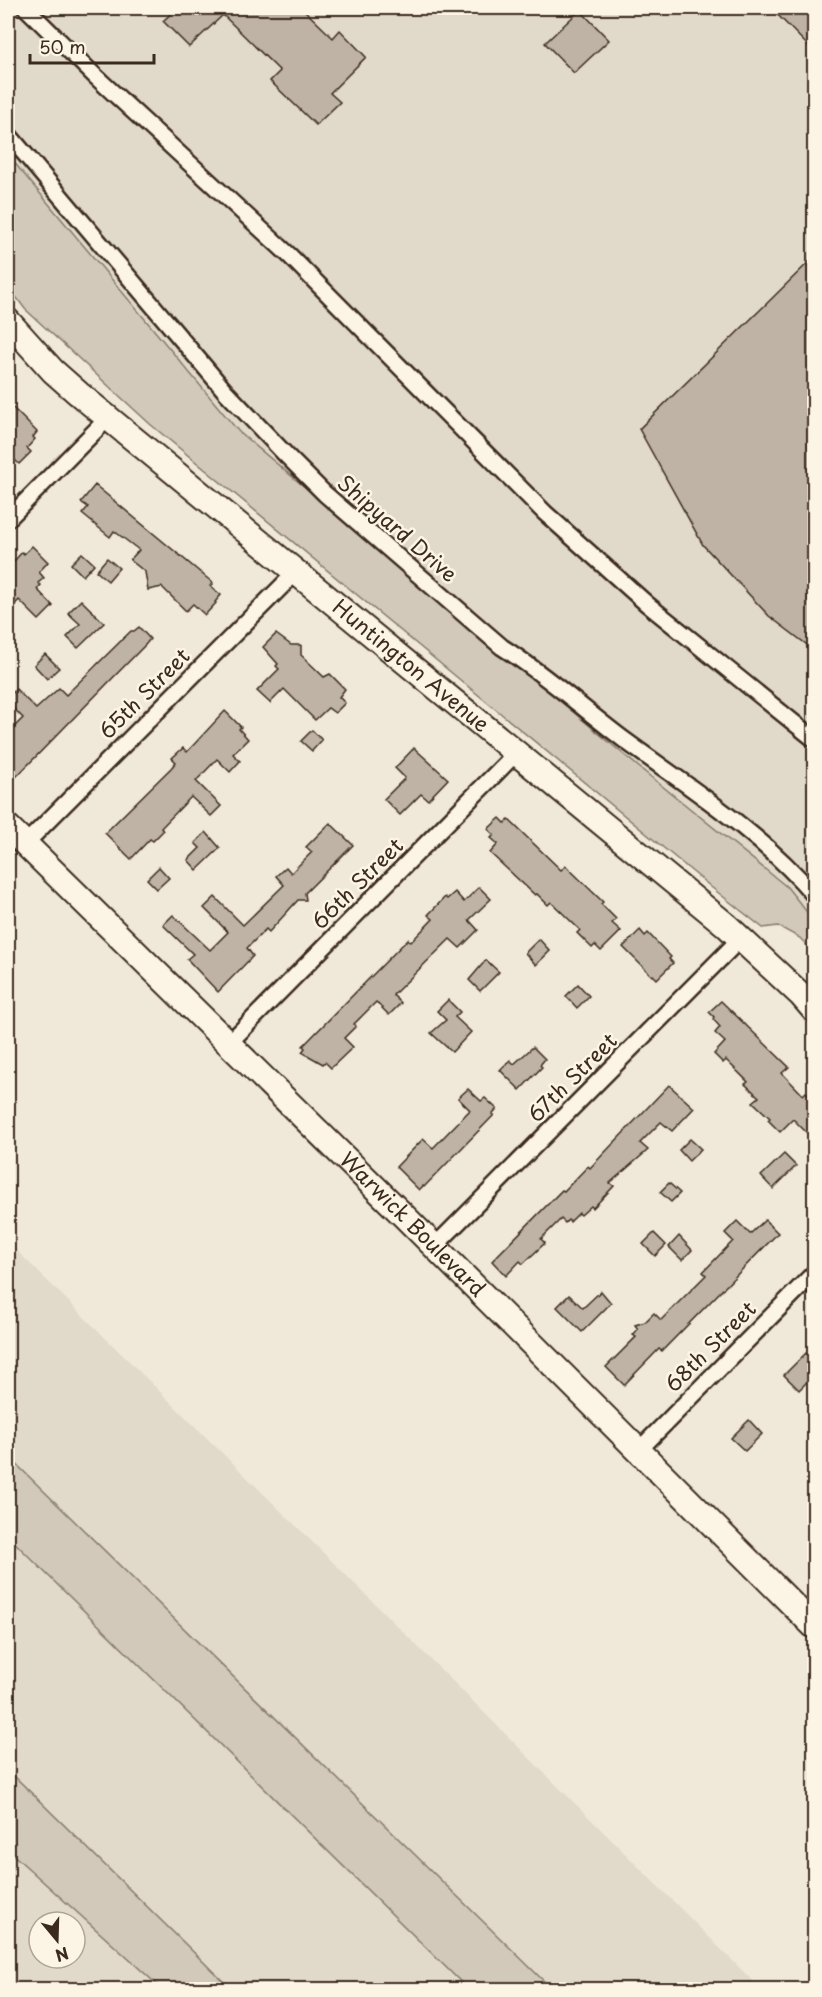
<svg xmlns="http://www.w3.org/2000/svg" width="822" height="1997" font-family="'Playpen Sans',sans-serif">
<rect width="100%" height="100%" fill="#f0e9d9"/>
<filter id="ink" filterUnits="userSpaceOnUse"><feTurbulence type="fractalNoise" baseFrequency=".0167" numOctaves="2"/><feDisplacementMap in="SourceGraphic" scale="12" xChannelSelector="R" yChannelSelector="G"/><feConvolveMatrix kernelMatrix="1 2 1 2 8 2 1 2 1" color-interpolation-filters="sRGB"/></filter>
<g filter="url(#ink)">
<!-- built -->
<g fill="#e1d9c9" fill-rule="evenodd">
<path d="M8,8H814V930L8,267Z"/>
<path d="M8,1242L357,1586L761,1989H8ZM39,1922H75V1958H39Z"/>
</g>
<!-- green -->
<g fill="#d2c9ba" stroke="#867a6c" stroke-width="1.5">
<path d="M8,155L239,432L646,773L787,887L814,921V953L800,938L778,926L763,928L711,887L150,424L25,309L8,286Z"/>
<path d="M8,1456L552,1989H468L8,1536Z"/>
<path d="M8,1770L231,1989H162L8,1850Z"/>
</g>
<!-- building -->
<g fill="#beb3a4" stroke="#3b2a1e" stroke-width="1.5">
<path d="M177,8H302L333,38L340,30L366,57L330,93L340,102L316,125L270,81L280,71L223,15L189,47L163,21Z"/>
<path d="M771,8H814V52Z"/>
<path d="M580,10L609,40L574,73L545,43Z"/>
<path d="M814,257V650L769,616L703,545L639,429Z"/>
<path d="M8,403L37,432L33,437L35,439L27,448L31,452L19,464L15,460L8,467Z"/>
<path d="M95,485L213,583L210,586L221,595L215,602L216,603L205,615L193,604L186,611L162,587L148,590L145,572L130,560L139,550L114,531L110,537L82,514L88,507L81,502Z"/>
<path d="M32,546L48,562L39,572L44,578L38,583L41,585L37,589L53,606L39,620L19,600L8,612V568L22,552L24,554Z"/>
<path d="M82,553L94,564L83,576L71,564Z"/>
<path d="M107,558L119,568L108,581L96,571Z"/>
<path d="M81,600L104,623L78,648L67,637L80,624L68,613Z"/>
<path d="M139,627L150,639L146,644L16,777L8,768V733L23,718L8,703V698L16,689L36,709L59,688L66,695L131,631H134Z"/>
<path d="M276,634L291,645H301V655L324,677L330,674L345,689L339,697L345,703L335,713L328,708L315,720L284,689L270,703L257,691L279,669L276,666L278,664L263,647Z"/>
<path d="M45,654L59,668L47,679L34,665Z"/>
<path d="M225,711L241,727L239,729L248,739L233,754L240,761L230,772L217,759L196,781L221,806L211,816L191,797L161,828L163,831L153,841L150,839L131,859L105,833L171,768L176,762L172,758L183,748L187,752Z"/>
<path d="M312,730L322,740L312,751L301,741Z"/>
<path d="M414,748L448,779L428,800L421,794L400,815L384,799L405,778L395,768Z"/>
<path d="M500,818L505,823L509,820L561,870L566,866L603,902L601,904L616,919L612,923L621,931L601,951L595,945L592,948L577,933L580,930L551,902L548,905L537,894L535,895L490,853L498,844L491,838L494,835L488,829Z"/>
<path d="M330,823L353,845L305,893L306,900H298L269,932L266,929L247,948L253,956L218,992L187,959L193,954L163,925L173,915L210,950L228,932L204,908L215,897L243,925L284,885L276,876L286,867L291,873L312,852L306,847Z"/>
<path d="M206,832L220,848L197,870L188,860L200,848L195,843Z"/>
<path d="M159,867L169,878L157,889L147,879Z"/>
<path d="M479,887L491,899L469,920L478,930L460,948L450,939L393,995L401,1003L389,1015L376,1002L354,1024L356,1026L344,1038L353,1047L331,1068L325,1062L323,1064L302,1052L305,1048L303,1046L408,939L411,942L433,919L428,915L445,897L447,899L455,892L464,902Z"/>
<path d="M640,930L645,936L648,933L671,957L669,959L673,963L657,979L653,975L652,976L623,947Z"/>
<path d="M539,939L550,951L536,965L525,953Z"/>
<path d="M486,960L499,972L480,991L469,980Z"/>
<path d="M578,984L589,996L577,1008L566,996Z"/>
<path d="M448,1000L460,1012L455,1017L471,1032L452,1052L431,1033L446,1020L437,1011Z"/>
<path d="M721,1001L789,1067L782,1073L803,1095L806,1092L814,1100V1140L793,1119L780,1132L768,1120L770,1118L753,1102L759,1097L745,1084L748,1082L726,1060L723,1063L714,1054L725,1042L715,1033L720,1027L713,1019L714,1017L709,1012Z"/>
<path d="M533,1047L545,1059L540,1065L542,1067L520,1090L500,1070L510,1060L514,1064Z"/>
<path d="M669,1085L694,1108L672,1131L661,1122L640,1143L648,1150L610,1183L614,1186L593,1208L591,1206L581,1215L579,1213L570,1222L568,1220L565,1223L561,1219L541,1239L545,1243L523,1264L520,1261L506,1276L492,1261L562,1190L564,1191L588,1166L590,1168Z"/>
<path d="M468,1089L481,1101L485,1098L497,1109L492,1114L494,1115L424,1187L423,1186L419,1190L396,1167L423,1139L433,1148L470,1110L458,1098Z"/>
<path d="M690,1139L701,1149L689,1161L679,1150Z"/>
<path d="M784,1154L796,1166L773,1189L761,1176Z"/>
<path d="M669,1183L680,1193L671,1202L660,1192Z"/>
<path d="M765,1220L778,1233L662,1351L659,1349L624,1385L606,1367L636,1337L633,1335L638,1329L635,1325L645,1322L654,1313L661,1320L706,1275L703,1272L733,1241L725,1233L737,1221L750,1234Z"/>
<path d="M654,1233L666,1245L655,1256L643,1244Z"/>
<path d="M679,1236L692,1250L682,1260L669,1247Z"/>
<path d="M601,1291L611,1303L582,1332L557,1307L569,1295L583,1308Z"/>
<path d="M806,1353L814,1361V1375L799,1390L784,1375Z"/>
<path d="M749,1420L762,1434L745,1451L731,1438Z"/>
</g>
<g fill="none" stroke-linecap="round" stroke-linejoin="round">
<defs>
<g id="minor">
<path d="M26,8L95,76L289,255L545,513L647,604L814,739"/>
<path d="M8,134L225,391L287,456L325,494L502,647C545,674 583,709 623,739C690,788 760,832 814,895"/>
<path d="M8,519L108,418"/>
<path d="M25,844L295,573"/>
<path d="M229,1043L516,753"/>
<path d="M434,1247L740,939"/>
<path d="M638,1451L814,1273"/>
</g>
<g id="primary">
<path id="s1" d="M8,321L53,371L79,394L726,925L801,995L814,1010"/>
<path id="s2" d="M8,827L404,1216L814,1626"/>
</g>
</defs>
<!-- minor casing -->
<use href="#minor" stroke="#3b2a1e" stroke-width="20"/>
<!-- primary casing -->
<use href="#primary" stroke="#3b2a1e" stroke-width="28"/>
<!-- minor -->
<use href="#minor" stroke="#fcf5e5" stroke-width="15"/>
<!-- primary -->
<use href="#primary" stroke="#fcf5e5" stroke-width="24"/>
</g>
</g>
<g text-anchor="middle" stroke-width="5" stroke-linejoin="round" paint-order="stroke">
<!-- street labels -->
<g font-size="21" fill="#3b2a1e" stroke="#fcf5e5">
<text transform="translate(397 529) rotate(41)" y="7">Shipyard Drive</text>
<text dy="7" stroke="none"><textPath href="#s1" startOffset="531">Huntington Avenue</textPath></text>
<text transform="translate(145 694) rotate(-45)" y="7">65th Street</text>
<text transform="translate(358 884) rotate(-45)" y="7">66th Street</text>
<text transform="translate(573 1078) rotate(-45)" y="7">67th Street</text>
<text dy="7" stroke="none"><textPath href="#s2" startOffset="567">Warwick Boulevard</textPath></text>
<text transform="translate(711 1347) rotate(-45)" y="7">68th Street</text>
</g>
</g>
<!-- margin -->
<rect width="822" height="1997" fill="none" stroke="#fcf5e5" stroke-width="30"/>
<rect x="15" y="15" width="792" height="1967" fill="none" stroke="#3b2a1e" stroke-width="2" filter="url(#ink)"/>
<!-- north arrow -->
<g transform="translate(57 1940) rotate(161)"><circle r="28" fill="#fcf5e5" stroke="#afa495" stroke-width="1.5"/>
<path d="M0-4.5L10 22L0 15L-10 22Z" fill="#3b2a1e"/>
<text y="-9" font-size="16" font-weight="bold" text-anchor="middle" fill="#3b2a1e">N</text>
</g>
<!-- scale -->
<path d="M30 54v9h124v-9" fill="none" stroke="#3b2a1e" stroke-width="3"/>
<text x="39" y="54" font-size="18" fill="#3b2a1e" stroke="#fcf5e5" stroke-width="4.5" paint-order="stroke">50 m</text>
</svg>
